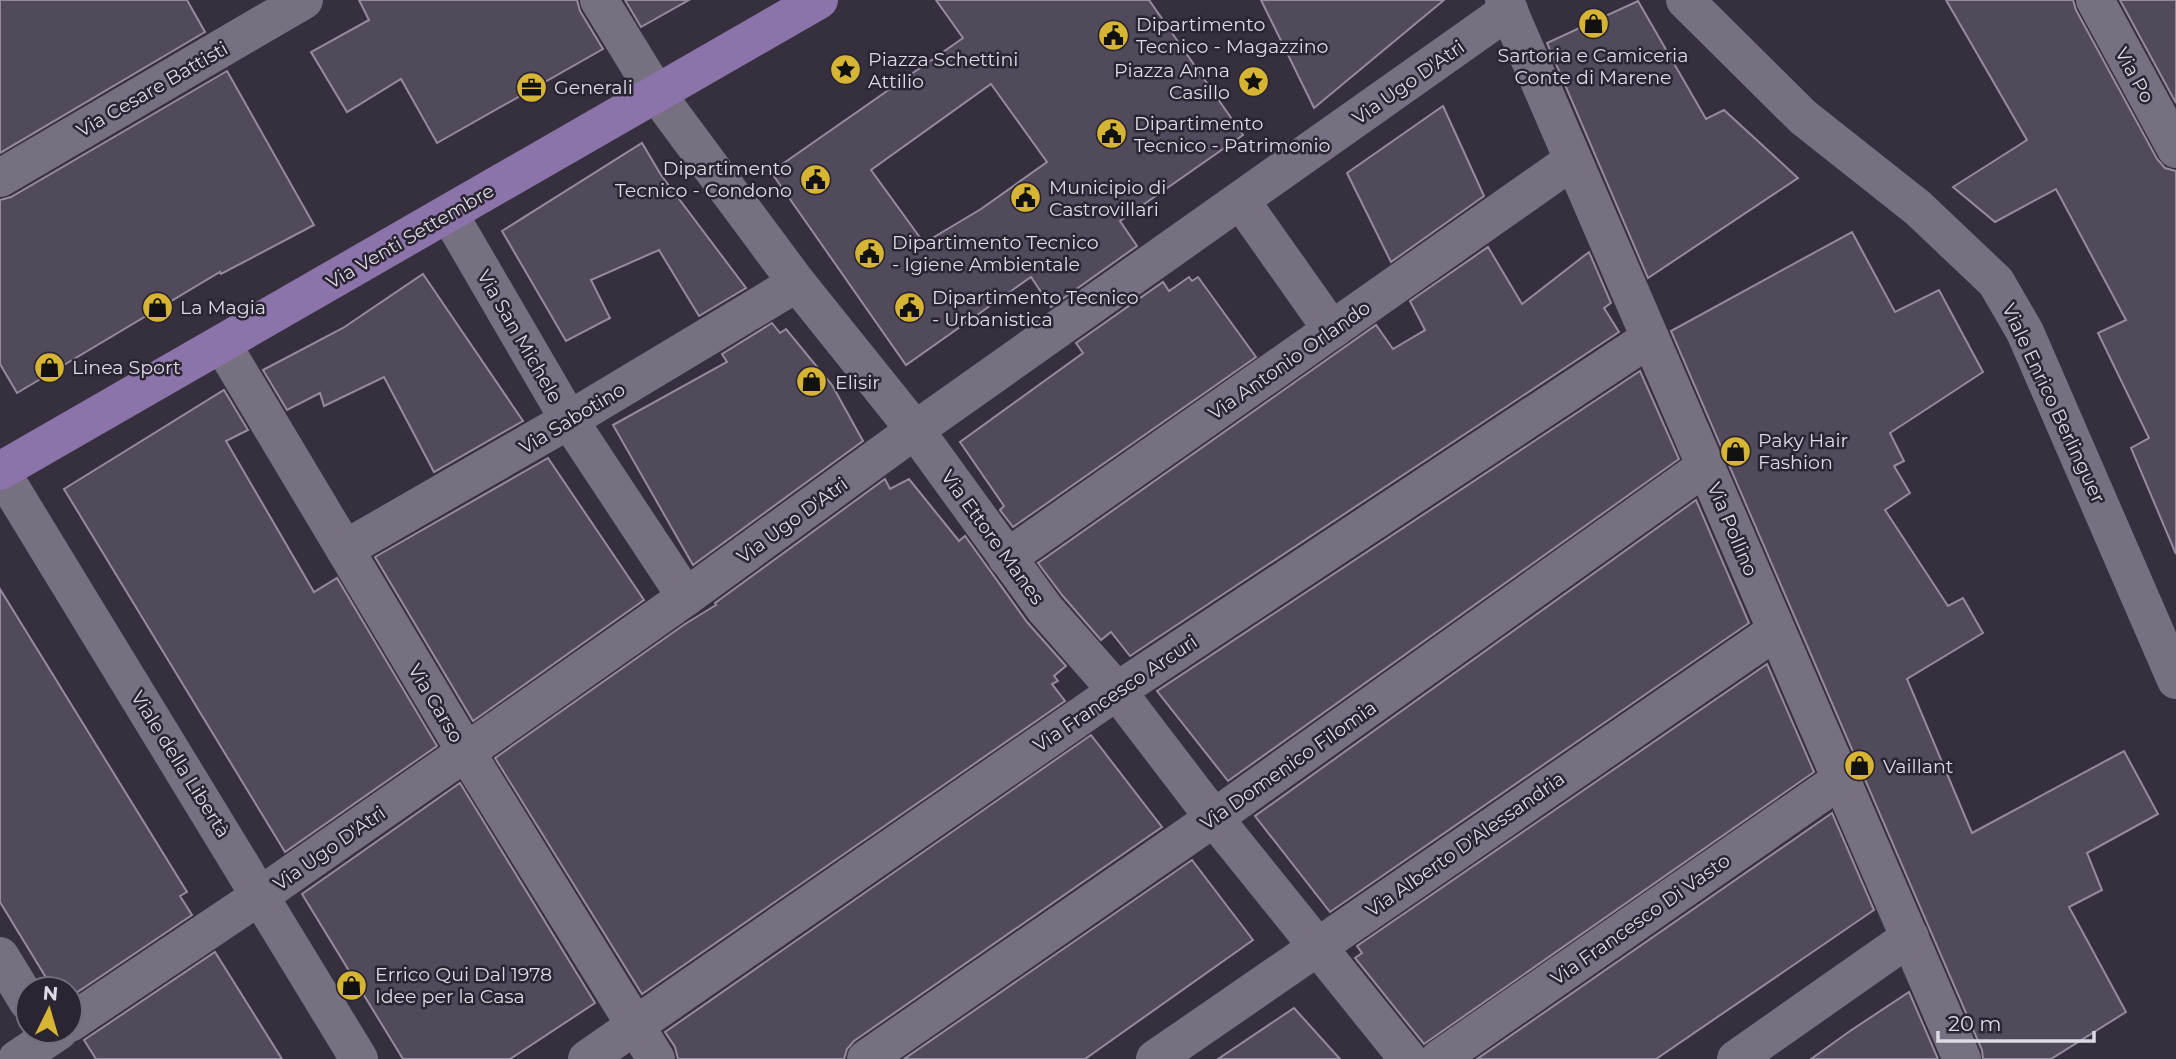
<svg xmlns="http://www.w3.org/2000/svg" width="2176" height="1059" font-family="Montserrat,sans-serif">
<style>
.building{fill:#514a5a;stroke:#948c9e;stroke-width:2;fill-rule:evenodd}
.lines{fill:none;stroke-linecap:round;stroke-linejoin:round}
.minor{stroke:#777081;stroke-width:38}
.major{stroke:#8b74a9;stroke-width:38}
.labels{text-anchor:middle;stroke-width:5;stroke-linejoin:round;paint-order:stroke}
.poi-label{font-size:19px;fill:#dedbe4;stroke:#2b2533;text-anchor:start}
.street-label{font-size:19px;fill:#dedbe4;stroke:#2b2533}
</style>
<rect width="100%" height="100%" fill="#352f3e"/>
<g class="building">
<path d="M0 0H187L205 32 0 153Z"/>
<path d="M359 0H577L580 11 603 49 437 143 401 79 347 112 311 52 369 20Z"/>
<path d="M625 0H689L641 27Z"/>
<path d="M936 0H1149L1243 135 1120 221 1137 246 1051 307 1031 277 906 365 771 172 963 38ZM991 84 1047 162 981 209 924 243 871 170Z"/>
<path d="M1261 0H1444L1314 108Z"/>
<path d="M1946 0H2073L2076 10 2157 159 2165 168 2176 171V554L2131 448 2149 438 2098 333 2126 320 2056 189 1995 222 1953 187 2027 140Z"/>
<path d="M2120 0H2176V103Z"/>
<path d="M1638 1 1706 119 1724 110 1798 178 1648 278 1547 43Z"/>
<path d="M227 71 314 225 221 274 220 272 17 393 0 364V200L11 197Z"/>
<path d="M1443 106 1484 196 1391 262 1347 173Z"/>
<path d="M642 143 661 175 746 288 699 316 659 250 591 280 610 318 566 341 502 231Z"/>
<path d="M1852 232 1895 312 1939 290 1983 372 1890 433 1904 461 1894 466 1910 493 1885 510 1948 606 1963 598 1983 633 1907 679 1972 833 2124 751 2158 814 2087 853 2102 890 2069 907 2126 1012 2051 1059H1983L1982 1050 1671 331Z"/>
<path d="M1488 247 1522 304 1589 252 1611 303 1604 308 1619 332 1130 656 1111 632 1101 640 1062 595 1038 563 1376 325 1393 349 1425 330 1410 301Z"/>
<path d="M423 274 523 421 434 472 384 377 324 406 320 393 287 410 263 370 343 328Z"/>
<path d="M1189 277 1192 281 1198 277 1256 357 1013 527 1000 510 1004 506 960 442 1083 353 1076 343 1163 282 1169 291Z"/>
<path d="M772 323 780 333 786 329 832 385 863 441 693 565 613 425 727 362 722 354Z"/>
<path d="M1640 371 1679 459 1228 781 1157 691Z"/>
<path d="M224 390 248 430 226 441 314 592 337 578 437 746 285 852 64 489Z"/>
<path d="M548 458 644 600 473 721 375 557Z"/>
<path d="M885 479 890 489 909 479 959 541 965 536 1027 622 1066 666 1054 676 1058 681 1052 684 1065 701 642 994 495 758 685 624 716 605 715 603Z"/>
<path d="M1696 500 1749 623 1330 912 1255 816Z"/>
<path d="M0 589 187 892 180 896 192 915 70 997V989H53L0 902Z"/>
<path d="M1767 664 1814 772 1424 1044 1355 958 1362 953 1357 946Z"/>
<path d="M1091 735 1162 827 854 1041 847 1049 844 1059H678L675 1047 665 1032Z"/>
<path d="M460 783 595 1003 510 1059H403L302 894Z"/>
<path d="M1832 813 1874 910 1656 1059H1477Z"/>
<path d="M1192 860 1253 940 1085 1059H904Z"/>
<path d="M215 952 282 1059H96L84 1040Z"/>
<path d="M1909 992 1938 1059H1811L1850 1031Z"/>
<path d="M1294 1008 1340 1059H1218Z"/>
</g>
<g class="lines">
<g class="minor">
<path d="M599 0 656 93 797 283 915 430 1045 609 1117 691 1214 818 1408 1059"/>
<path d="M1504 0 1962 1059"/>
<path d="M1685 0 1803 117 1918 208 1996 282 2025 332 2176 680"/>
<path d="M2095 0 2176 149"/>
<path d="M0 178 304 0"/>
<path d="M1241 201 1332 330"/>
<path d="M449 214 569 420 686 597"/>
<path d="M222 344 466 752 656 1059"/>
<path d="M0 470 359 1059"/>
<path d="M345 549 569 420 797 283"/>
<path d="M1007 558 1572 161"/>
<path d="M0 956 28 1002"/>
<path d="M70 1023 261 895 466 752 686 597 915 430 1509 10"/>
<path d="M17 1059 59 1031"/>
<path d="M587 1059 1117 691 1650 338"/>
<path d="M866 1059 1214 818 1706 466"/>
<path d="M1155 1059 1776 631"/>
<path d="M1439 1059 1840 780"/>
<path d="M1736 1059 1910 937"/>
</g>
<path class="major" d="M0 471 819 0"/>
</g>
<defs>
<symbol id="shop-disc" viewBox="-11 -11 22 22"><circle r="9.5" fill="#d6b534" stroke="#2b2533"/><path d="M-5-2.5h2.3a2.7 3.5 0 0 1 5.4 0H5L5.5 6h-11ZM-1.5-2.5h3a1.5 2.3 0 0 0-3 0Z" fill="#111"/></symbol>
<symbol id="civic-disc" viewBox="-11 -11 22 22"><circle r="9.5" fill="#d6b534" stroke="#2b2533"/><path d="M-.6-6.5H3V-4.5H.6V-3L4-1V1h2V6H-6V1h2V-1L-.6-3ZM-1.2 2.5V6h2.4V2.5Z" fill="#111"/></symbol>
<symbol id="sight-disc" viewBox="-11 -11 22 22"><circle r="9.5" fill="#d6b534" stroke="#2b2533"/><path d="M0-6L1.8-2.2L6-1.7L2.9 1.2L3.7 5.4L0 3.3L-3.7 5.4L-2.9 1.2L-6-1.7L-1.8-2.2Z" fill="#111"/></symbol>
<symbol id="office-disc" viewBox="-11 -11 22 22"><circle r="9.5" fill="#d6b534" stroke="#2b2533"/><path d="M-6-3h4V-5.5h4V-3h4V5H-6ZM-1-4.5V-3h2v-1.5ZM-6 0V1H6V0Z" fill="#111"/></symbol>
</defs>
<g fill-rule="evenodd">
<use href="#shop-disc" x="1576" y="6" width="35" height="35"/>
<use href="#civic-disc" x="1096" y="18" width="35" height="35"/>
<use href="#sight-disc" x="828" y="52" width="35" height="35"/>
<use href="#sight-disc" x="1236" y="64" width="35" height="35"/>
<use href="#office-disc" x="514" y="70" width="35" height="35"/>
<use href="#civic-disc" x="1094" y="116" width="35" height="35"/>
<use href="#civic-disc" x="798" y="162" width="35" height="35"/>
<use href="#civic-disc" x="1008" y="180" width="35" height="35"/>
<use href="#civic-disc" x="852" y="236" width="35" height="35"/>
<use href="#shop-disc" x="140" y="290" width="35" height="35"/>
<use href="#civic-disc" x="892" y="290" width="35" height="35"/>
<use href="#shop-disc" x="32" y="350" width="35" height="35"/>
<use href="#shop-disc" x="794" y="364" width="35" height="35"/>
<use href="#shop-disc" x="1718" y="434" width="35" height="35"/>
<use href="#shop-disc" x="1842" y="748" width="35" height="35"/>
<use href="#shop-disc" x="334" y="968" width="35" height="35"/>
</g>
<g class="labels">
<g class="poi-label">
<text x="1136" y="31">Dipartimento<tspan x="1136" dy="22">Tecnico - Magazzino</tspan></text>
<text x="1593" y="62" text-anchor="middle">Sartoria e Camiceria<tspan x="1593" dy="22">Conte di Marene</tspan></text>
<text x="868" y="66">Piazza Schettini<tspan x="868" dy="22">Attilio</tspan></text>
<text x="1230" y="77" text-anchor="end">Piazza Anna<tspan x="1230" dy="22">Casillo</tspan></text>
<text x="554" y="94">Generali</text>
<text x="1134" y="130">Dipartimento<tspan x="1134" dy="22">Tecnico - Patrimonio</tspan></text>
<text x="792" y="175" text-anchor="end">Dipartimento<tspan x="792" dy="22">Tecnico - Condono</tspan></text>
<text x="1049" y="194">Municipio di<tspan x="1049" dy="22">Castrovillari</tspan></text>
<text x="892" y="249">Dipartimento Tecnico<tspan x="892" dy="22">- Igiene Ambientale</tspan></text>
<text x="932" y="304">Dipartimento Tecnico<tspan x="932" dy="22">- Urbanistica</tspan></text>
<text x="180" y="314">La Magia</text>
<text x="72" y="374">Linea Sport</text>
<text x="835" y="389">Elisir</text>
<text x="1758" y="447">Paky Hair<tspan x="1758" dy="22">Fashion</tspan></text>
<text x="1883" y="773">Vaillant</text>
<text x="375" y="981">Errico Qui Dal 1978<tspan x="375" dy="22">Idee per la Casa</tspan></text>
</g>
<g class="street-label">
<text transform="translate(2135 75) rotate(61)" y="7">Via Po</text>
<text transform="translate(1408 82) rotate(-35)" y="7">Via Ugo D'Atri</text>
<text transform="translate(152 89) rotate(-30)" y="7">Via Cesare Battisti</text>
<text transform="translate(410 236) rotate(-30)" y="7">Via Venti Settembre</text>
<text transform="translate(520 336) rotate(60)" y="7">Via San Michele</text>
<text transform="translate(1289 360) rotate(-35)" y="7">Via Antonio Orlando</text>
<text transform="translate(2054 403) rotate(65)" y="7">Viale Enrico Berlinguer</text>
<text transform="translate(572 418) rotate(-31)" y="7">Via Sabotino</text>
<text transform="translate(792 520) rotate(-36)" y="7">Via Ugo D'Atri</text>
<text transform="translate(1733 529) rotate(67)" y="7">Via Pollino</text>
<text transform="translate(993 537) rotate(54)" y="7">Via Ettore Manes</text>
<text transform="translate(1115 693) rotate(-34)" y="7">Via Francesco Arcuri</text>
<text transform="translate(436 703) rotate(59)" y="7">Via Carso</text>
<text transform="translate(181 764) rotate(58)" y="7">Viale della Libertà</text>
<text transform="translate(1288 765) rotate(-35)" y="7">Via Domenico Filomia</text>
<text transform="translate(1465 844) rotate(-35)" y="7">Via Alberto D'Alessandria</text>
<text transform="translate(329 848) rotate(-35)" y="7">Via Ugo D'Atri</text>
<text transform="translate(1640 919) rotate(-35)" y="7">Via Francesco Di Vasto</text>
</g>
</g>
<g transform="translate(49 1010) rotate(5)"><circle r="33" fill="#2b2533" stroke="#736e7a" stroke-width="2"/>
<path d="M0-5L12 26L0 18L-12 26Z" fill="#d6b534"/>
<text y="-10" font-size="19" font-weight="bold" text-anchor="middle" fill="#dedbe4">N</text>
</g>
<path d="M1938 1031v10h156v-10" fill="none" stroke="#dedbe4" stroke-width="3.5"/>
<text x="1948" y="1031" font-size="21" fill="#dedbe4" stroke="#2b2533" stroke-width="5" paint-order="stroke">20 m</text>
</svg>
